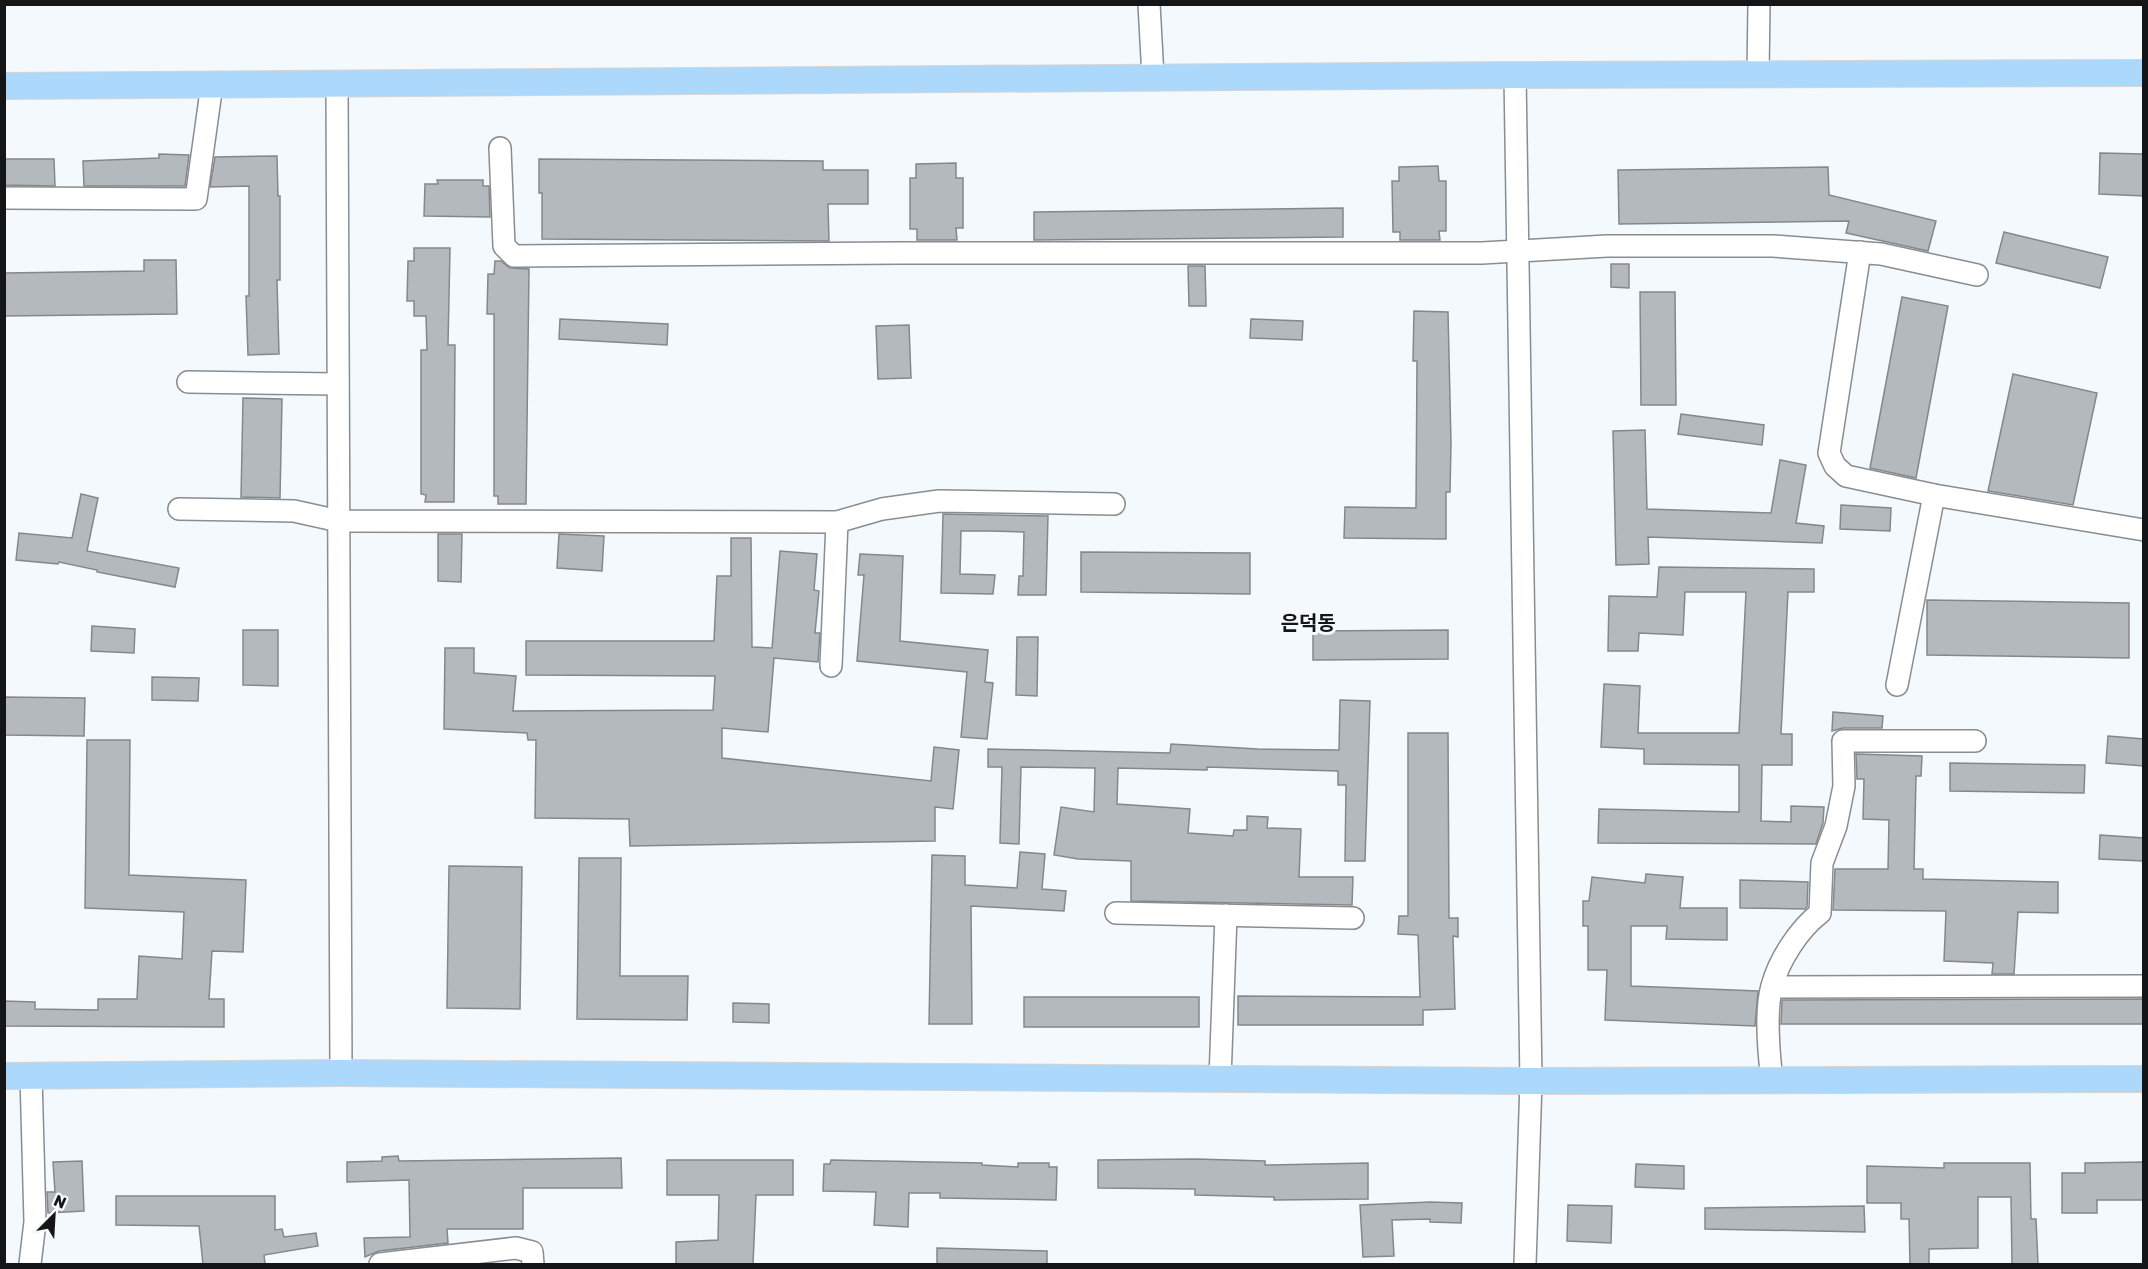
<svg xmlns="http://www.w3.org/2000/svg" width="2148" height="1269" font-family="Rubik,'Noto Sans KR',sans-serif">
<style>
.building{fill:#b4b9bd;stroke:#84888c;stroke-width:1.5}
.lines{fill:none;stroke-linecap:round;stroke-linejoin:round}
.minor-casing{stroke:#898d91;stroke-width:24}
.major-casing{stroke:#d5d5d5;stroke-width:28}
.minor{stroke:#fff;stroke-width:21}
.major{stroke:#acd8fb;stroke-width:26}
.labels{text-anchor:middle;stroke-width:6;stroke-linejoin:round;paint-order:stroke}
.quarter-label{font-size:20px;font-weight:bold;fill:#141517;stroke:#f4f9fd}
</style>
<rect width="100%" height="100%" fill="#f4f9fd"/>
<g class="building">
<path d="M2100 153 2144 154V196L2099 194Z"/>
<path d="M159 154 189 155 185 186H84L83 161 159 158Z"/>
<path d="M277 156 278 196H280V280H277L279 354 248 355 246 296H249V186L210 187 215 157Z"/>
<path d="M4 159H54L55 186 4 185Z"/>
<path d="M539 159 823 161V170H868V204H828L829 241 542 239V193H539Z"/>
<path d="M956 163V178H963V228H956L957 240H917V229H910V178H916V164Z"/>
<path d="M1438 166 1439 181H1446V231H1439L1440 240H1400V232H1393L1392 181H1399V167Z"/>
<path d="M1828 167 1829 195 1936 221 1928 251 1846 233 1849 221 1619 224 1618 170Z"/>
<path d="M437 180H483V186H489L490 217 424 216 425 184H438Z"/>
<path d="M1343 208V237L1034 240V212Z"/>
<path d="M2004 232 2108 257 2100 288 1996 263Z"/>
<path d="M414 248H450L448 345H455L454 502H425L426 495 421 494V350H427L426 316H414V301H407L408 261H414Z"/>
<path d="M144 260H176L177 314 4 316V273L144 271Z"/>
<path d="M495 261H501L510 268 529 269 526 504H498V496H494V314H487L488 274H494Z"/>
<path d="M1611 264H1629V288L1611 287Z"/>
<path d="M1188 266H1205L1206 306H1189Z"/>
<path d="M1640 292H1675L1676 405H1641Z"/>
<path d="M1902 297 1948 306 1916 478 1870 468Z"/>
<path d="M1414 311 1448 312 1451 443 1450 492H1446V539L1344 538 1345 507 1416 508 1417 361H1413Z"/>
<path d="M560 319 668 324 667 345 559 339Z"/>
<path d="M1251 319 1303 321 1302 340 1250 338Z"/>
<path d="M909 325 911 378 878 379 876 326Z"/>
<path d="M2013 374 2097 393 2073 505 1988 491Z"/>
<path d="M243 398 282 399 280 498 241 497Z"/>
<path d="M1681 414 1764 425 1762 445 1678 434Z"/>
<path d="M1645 430 1647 509 1771 513 1780 460 1806 465 1796 523 1824 526 1822 543 1648 537 1649 564 1616 565 1613 431Z"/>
<path d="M81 494 98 498 87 551 179 568 175 587 97 572V570L59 562 58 564 16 560 19 533 72 538Z"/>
<path d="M1841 505 1891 508 1890 531 1840 529Z"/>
<path d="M943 514 1048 516 1046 595H1018L1019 576H1023L1024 532 990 531H961L960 574 995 575 993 594 941 593Z"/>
<path d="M438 534H462L461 582 438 581Z"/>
<path d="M559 534 604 536 602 571 557 568Z"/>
<path d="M731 538H751L752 647 772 648 780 551 817 554 814 590 819 591 815 633H820L818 662 774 658 768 732 722 728V758L931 781 934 747 959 750 953 809 935 807V841L630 846 629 819 535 818 536 740H528L527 733 444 729 445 648H474V673L516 676 513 711 713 710 715 676 526 675V641H714L717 576H731Z"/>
<path d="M1081 552 1250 553V594L1081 592Z"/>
<path d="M860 554 903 556 900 641 988 650 985 682 993 683 987 739 961 737 967 672 857 661 864 575H858Z"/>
<path d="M1659 567 1814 569V592H1788L1781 734H1792V765H1762L1761 821 1791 822V806L1824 807 1823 823 1816 844 1598 843 1599 809 1739 812V765L1644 764V749L1601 747 1604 684 1640 686 1638 733H1739L1746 592H1685L1683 635 1639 633 1638 651H1608L1609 596 1657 597Z"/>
<path d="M1927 600 2129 603V658L1927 655Z"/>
<path d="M92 626 135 629 134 653 91 651Z"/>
<path d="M243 630H278V686L243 685Z"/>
<path d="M1448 630V659L1313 660V631Z"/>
<path d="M1017 637H1038L1037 696 1016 695Z"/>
<path d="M152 677 199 678 198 701 152 700Z"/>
<path d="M4 697 85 698 84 736 4 735Z"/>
<path d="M1340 700 1370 701 1365 861H1345L1346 785H1338V771L1207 767V770L1118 768 1117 804 1190 809 1188 833 1233 836 1234 830H1247V816L1268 817 1267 828 1301 829 1299 877H1353L1352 905 1131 901V861L1078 859 1054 855 1061 807 1094 812 1095 768 1021 767 1019 844 1000 843 1002 767H988V749L1170 753 1171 744 1258 749 1339 750Z"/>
<path d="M1833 712 1883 716 1882 728H1843L1832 731Z"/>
<path d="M1408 733H1448L1449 918H1458V937L1453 936 1455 1009 1423 1010V1025H1238V996L1420 997 1418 935 1398 934 1399 916H1408Z"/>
<path d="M2108 736 2144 739V766L2106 763Z"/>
<path d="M87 740H130L129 875 246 880 243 952 212 951 209 999H224V1027L4 1026V1001L35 1002V1009L98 1010V999H137L139 956 182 959 184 912 85 908Z"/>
<path d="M1856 754 1922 756 1921 776H1916L1914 869H1923V879L2058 882V913L2018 912 2014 974H1992L1993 963 1944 961 1946 911 1833 910 1835 869H1888L1889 820 1863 819 1864 779H1857Z"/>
<path d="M1950 763 2085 765 2084 793 1950 791Z"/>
<path d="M2100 835 2144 838V861L2099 859Z"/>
<path d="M1020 852 1045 854 1042 889 1066 891 1064 911 971 906 972 1024H929L932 855 965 856V885L1017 888Z"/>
<path d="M579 858H621L620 976H688L687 1020 577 1019Z"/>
<path d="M449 866 522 867 520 1009 447 1008Z"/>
<path d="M1646 874 1683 877 1680 908H1727V940L1666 939 1667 926H1631V986L1758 991 1755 1026 1605 1020 1607 970H1588V926H1583V901H1589L1592 877 1645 883Z"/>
<path d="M1740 880 1808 882 1807 907 1805 909 1740 908Z"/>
<rect x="1024" y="997" width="175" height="30"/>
<path d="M2144 999V1024H1781L1782 1000Z"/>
<path d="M733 1003 769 1004V1023L733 1022Z"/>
<path d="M398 1156 399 1161 621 1158 622 1188H523V1229H447L448 1243 379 1251 365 1257 364 1238 410 1237 409 1180 347 1182V1162L382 1161V1157Z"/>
<path d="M1196 1159 1265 1161V1165L1368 1163V1199L1274 1200V1197L1195 1195V1189L1098 1188V1160Z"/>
<path d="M667 1160H793V1195H756L753 1264H676V1242L718 1240 719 1195H667Z"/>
<path d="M831 1160 982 1163V1165L1018 1167V1163H1049V1167H1057L1056 1200 940 1198V1193H909L908 1227 874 1225 876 1192 823 1191 824 1164H830Z"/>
<path d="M82 1161 84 1211 48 1213 47 1192H55L53 1162Z"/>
<path d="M2144 1162V1200H2097V1213H2062V1173H2085V1163Z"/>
<path d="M1944 1163H2030L2031 1219H2036L2038 1264H2012L2011 1197H1978V1248L1929 1249V1264H1910L1909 1219H1901V1203H1867V1166L1944 1168Z"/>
<path d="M1636 1164 1684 1166V1189L1635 1187Z"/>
<path d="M116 1196H275V1230L282 1229 284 1237 316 1233 318 1246 264 1255 265 1264H203L199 1226 116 1225Z"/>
<path d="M1430 1202 1462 1203 1461 1223 1430 1222V1219L1392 1220 1394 1256 1363 1257 1360 1205Z"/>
<path d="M1568 1205 1612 1206 1611 1243 1567 1241Z"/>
<path d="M1864 1206 1865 1232 1705 1229V1208Z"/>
<path d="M937 1248 1047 1251V1264H937Z"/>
</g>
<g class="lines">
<defs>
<g id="minor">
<path d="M1149 4 1153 77"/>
<path d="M1758 74 1759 4"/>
<path d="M1515 75 1531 1081 1525 1264"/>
<path d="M337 84 341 1073"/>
<path d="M500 148 504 246 514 256 900 253H1482L1607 246H1773L1881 254 1977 275"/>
<path d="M4 198 196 199 212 84"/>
<path d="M1860 252 1829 453 1835 466 1846 476 1934 495 2144 530"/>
<path d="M188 382 338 384"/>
<path d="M179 509 294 511 339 521 837 522 882 509 939 501 1114 504"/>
<path d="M831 666 837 522"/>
<path d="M1897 685 1934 495"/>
<path d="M1116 913 1353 918"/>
<path d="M1772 987 2144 986"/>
<path d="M1220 1079 1226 915"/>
<path d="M1772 1080C1769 1056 1765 1010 1772 986 1779 960 1799 929 1820 913L1822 863 1836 826 1844 786 1843 741H1975"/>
<path d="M30 1264 35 1222 31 1076"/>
<path d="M380 1264 516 1248 532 1252 533 1264"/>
</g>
<g id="major">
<path d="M4 86 1515 75 2144 73"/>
<path d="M4 1076 341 1073 1531 1081 2144 1079"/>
</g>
</defs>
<use href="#minor" class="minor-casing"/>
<use href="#major" class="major-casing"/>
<use href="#minor" class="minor"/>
<use href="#major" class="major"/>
</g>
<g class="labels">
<g class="quarter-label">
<text x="1308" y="630">은덕동</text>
</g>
</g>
<rect width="2148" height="1269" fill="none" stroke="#141517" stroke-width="12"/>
<g transform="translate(54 1215) rotate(24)" stroke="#f4f9fd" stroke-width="4.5" paint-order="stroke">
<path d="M0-4.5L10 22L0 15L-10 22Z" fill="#141517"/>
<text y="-9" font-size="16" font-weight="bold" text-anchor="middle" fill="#141517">N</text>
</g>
</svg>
